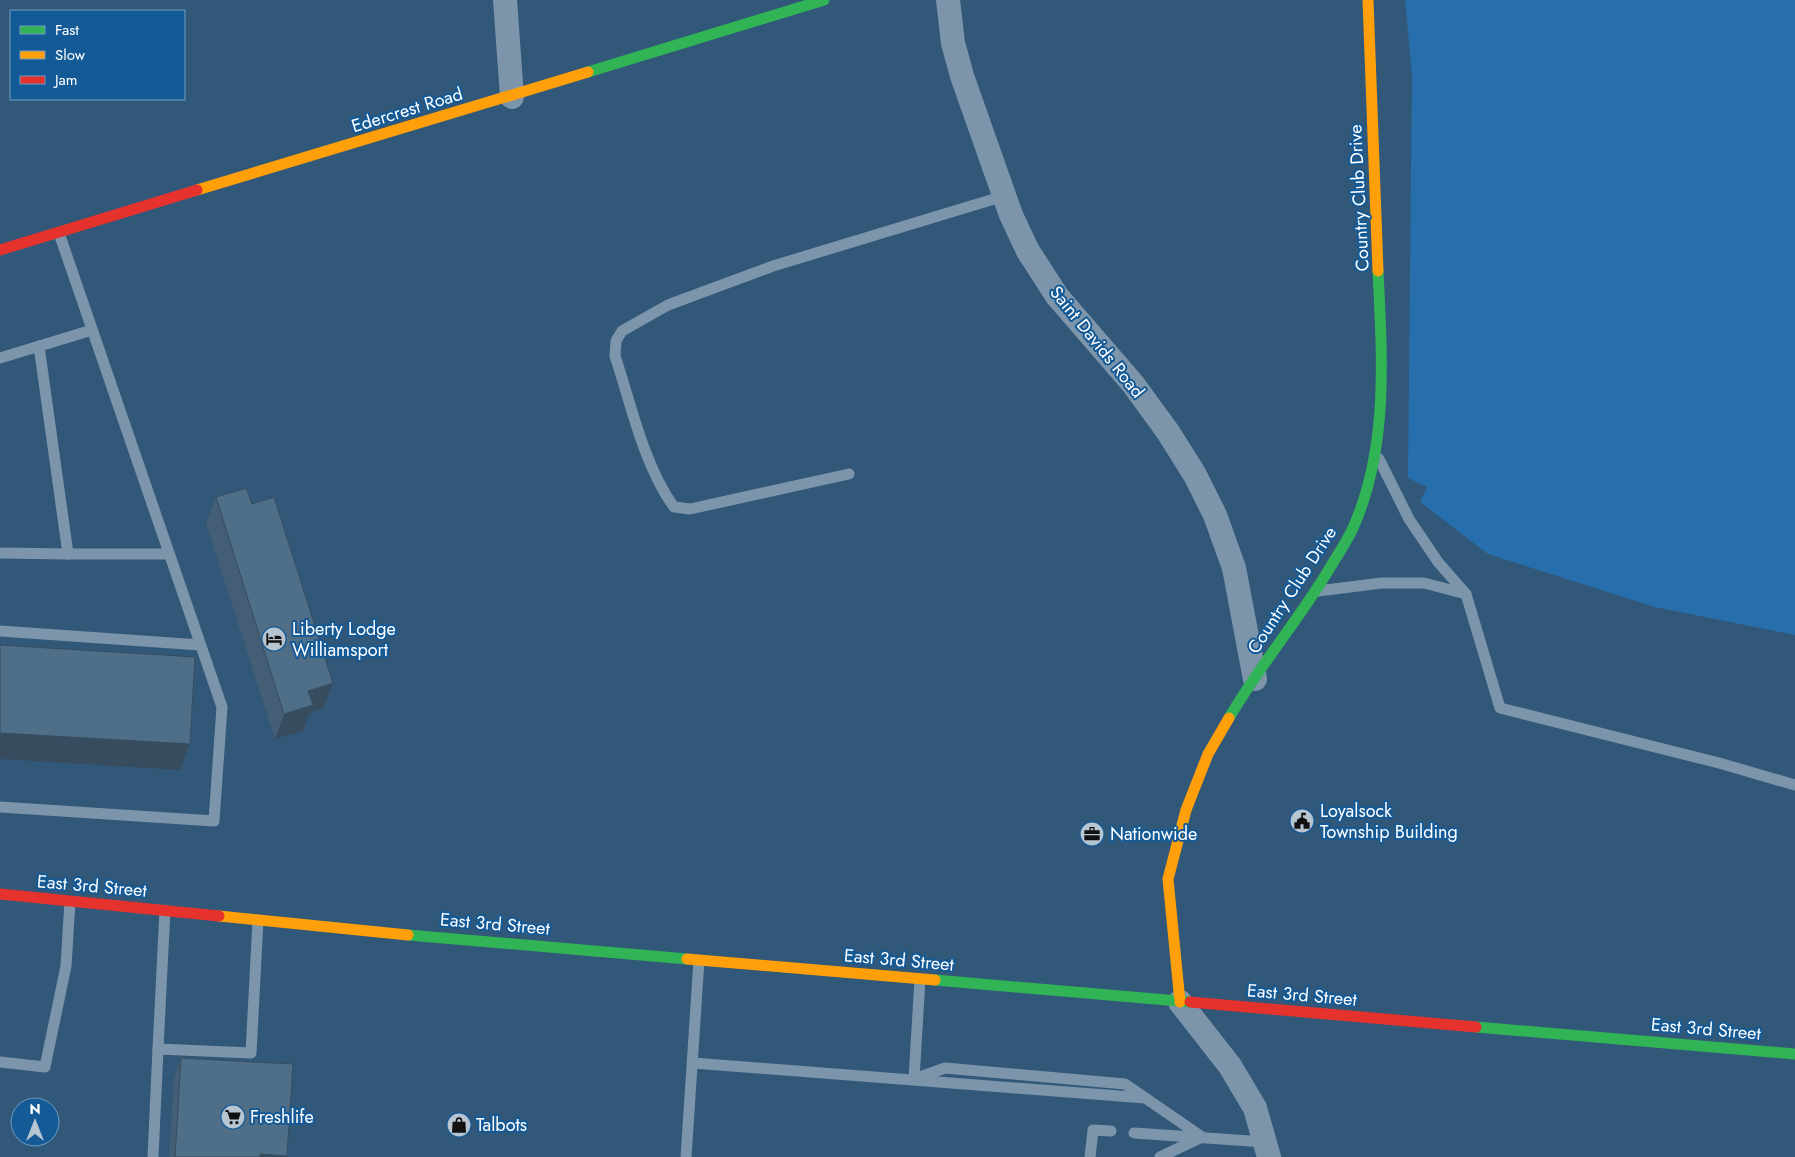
<svg xmlns="http://www.w3.org/2000/svg" width="1795" height="1157" font-family="Jost,sans-serif">
<style>
.green{fill:#266fac}
.lines{fill:none;stroke-linecap:round;stroke-linejoin:round}
.lane{stroke:#7c95ab;stroke-width:11}
.street{stroke:#7c95ab;stroke-width:24}
.fast{stroke:#30b455;stroke-width:11}
.slow{stroke:#ff9f0a;stroke-width:11}
.jam{stroke:#e5322d;stroke-width:11}
.wall{fill:#445f75}
.shaded-wall{fill:#374d5f}
.building{fill:#4f6e88;stroke:#374d5f}
.labels{text-anchor:middle;stroke-width:4;stroke-linejoin:round;paint-order:stroke}
.street-label{font-size:18px;fill:#fff;stroke:#145a97}
.poi-label{font-size:18px;fill:#fff;stroke:#145a97;text-anchor:start}
</style>
<rect width="100%" height="100%" fill="#325879"/>
<path class="green" d="M1405 0H1795V635L1655 607 1488 554 1420 502 1427 487 1408 478 1412 74Z"/>
<g class="lines">
<g class="lane">
<path d="M39 346 68 554H168"/>
<path d="M0 358 92 330"/>
<path d="M1379 459 1409 519 1438 562 1466 594 1500 708 1719 763 1795 785"/>
<path d="M849 474 690 509 674 507C644 466 631 404 615 356L616 341 622 331 668 305 773 266 1004 196"/>
<path d="M0 553 68 554"/>
<path d="M1318 591 1382 583H1424L1466 594"/>
<path d="M0 631 200 645"/>
<path d="M0 807 214 821 222 707 59 233"/>
<path d="M165 910 158 1049 251 1053 258 920"/>
<path d="M0 1062 45 1067 66 966 70 902"/>
<path d="M693 1063 1145 1098"/>
<path d="M920 1077 945 1068 1125 1084 1202 1137"/>
<path d="M914 1079 920 979"/>
<path d="M1134 1133 1264 1142"/>
<path d="M153 1157 158 1049"/>
<path d="M686 1157 699 960"/>
<path d="M1090 1157 1093 1130 1111 1131"/>
<path d="M1160 1157 1200 1138"/>
</g>
<g class="street">
<path d="M505 0 512 97"/>
<path d="M948 0 953 43 962 76 1011 215 1028 251 1057 296 1133 384 1168 432 1195 475 1215 515 1234 568 1255 679"/>
<path d="M1180 1002 1230 1066 1255 1108 1269 1157"/>
</g>
<g class="fast">
<path d="M588 72 824 0"/>
<path d="M1229 718C1261 663 1303 615 1334 561 1341 550 1348 539 1353 528 1389 447 1382 357 1378 271"/>
<path d="M408 935 687 959"/>
<path d="M935 980 1190 1002"/>
<path d="M1476 1027 1795 1054"/>
</g>
<g class="slow">
<path d="M1368 0 1378 271"/>
<path d="M197 190 588 72"/>
<path d="M219 916 408 935"/>
<path d="M687 959 935 980"/>
<path d="M1180 1002 1168 879 1186 810 1208 754 1229 718"/>
</g>
<g class="jam">
<path d="M0 250 197 190"/>
<path d="M0 894 219 916"/>
<path d="M1190 1002 1476 1027"/>
</g>
</g>
<g class="wall">
<path d="M216 497 252 504 333 683 323 709 310 713 303 731 275 739 206 523Z"/>
<path d="M181 1058 287 1157H169L174 1078Z"/>
</g>
<g class="shaded-wall">
<path d="M333 683 323 709 310 713 303 731 275 739 284 714 308 691Z"/>
<path d="M0 733 190 744 180 770 0 759Z"/>
<path d="M260 1154 287 1156V1157H259Z"/>
</g>
<g class="building">
<path d="M246 488 252 504 274 497 333 683 308 691 313 705 284 714 216 497Z"/>
<path d="M0 645 195 657 190 744 0 733Z"/>
<path d="M181 1058 293 1064 287 1156 260 1154V1157H175Z"/>
</g>
<defs>
<symbol id="hotel-disc" viewBox="-11 -11 22 22"><circle r="9.5" fill="#b7c5d0" stroke="#145a97"/><path d="M-6-4.5h1.5V1H6V5H4.5V3h-9V5H-6ZM-4 0a1.8 1.8 0 1 1 3.6 0ZM.5 0V-2.5h3Q6-2.5 6 0Z" fill="#111"/></symbol>
<symbol id="civic-disc" viewBox="-11 -11 22 22"><circle r="9.5" fill="#b7c5d0" stroke="#145a97"/><path d="M-.6-6.5H3V-4.5H.6V-3L4-1V1h2V6H-6V1h2V-1L-.6-3ZM-1.2 2.5V6h2.4V2.5Z" fill="#111"/></symbol>
<symbol id="office-disc" viewBox="-11 -11 22 22"><circle r="9.5" fill="#b7c5d0" stroke="#145a97"/><path d="M-6-3h4V-5.5h4V-3h4V5H-6ZM-1-4.5V-3h2v-1.5ZM-6 0V1H6V0Z" fill="#111"/></symbol>
<symbol id="supermarket-disc" viewBox="-11 -11 22 22"><circle r="9.5" fill="#b7c5d0" stroke="#145a97"/><path d="M-6-5.5h2.5l.6 2H6L4.5 2H-2.5L-4.4-4H-6ZM-1.5 3.2a1.3 1.3 0 1 0 .1 0ZM3 3.2a1.3 1.3 0 1 0 .1 0Z" fill="#111"/></symbol>
<symbol id="shop-disc" viewBox="-11 -11 22 22"><circle r="9.5" fill="#b7c5d0" stroke="#145a97"/><path d="M-5-2.5h2.3a2.7 3.5 0 0 1 5.4 0H5L5.5 6h-11ZM-1.5-2.5h3a1.5 2.3 0 0 0-3 0Z" fill="#111"/></symbol>
</defs>
<g fill-rule="evenodd">
<use href="#hotel-disc" x="260" y="625" width="28" height="28"/>
<use href="#civic-disc" x="1288" y="807" width="28" height="28"/>
<use href="#office-disc" x="1078" y="820" width="28" height="28"/>
<use href="#supermarket-disc" x="219" y="1103" width="28" height="28"/>
<use href="#shop-disc" x="445" y="1111" width="28" height="28"/>
</g>
<g class="labels">
<g class="street-label">
<text transform="translate(407 110) rotate(-17)" y="6">Edercrest Road</text>
<text transform="translate(1359 198) rotate(-93)" y="6">Country Club Drive</text>
<text transform="translate(1097 342) rotate(51)" y="6">Saint Davids Road</text>
<text transform="translate(1292 590) rotate(-57)" y="6">Country Club Drive</text>
<text transform="translate(92 886) rotate(5)" y="6">East 3rd Street</text>
<text transform="translate(495 924) rotate(5)" y="6">East 3rd Street</text>
<text transform="translate(899 960) rotate(5)" y="6">East 3rd Street</text>
<text transform="translate(1302 995) rotate(5)" y="6">East 3rd Street</text>
<text transform="translate(1706 1029) rotate(5)" y="6">East 3rd Street</text>
</g>
<g class="poi-label">
<text x="292" y="635">Liberty Lodge<tspan x="292" dy="21">Williamsport</tspan></text>
<text x="1320" y="817">Loyalsock<tspan x="1320" dy="21">Township Building</tspan></text>
<text x="1110" y="840">Nationwide</text>
<text x="250" y="1123">Freshlife</text>
<text x="476" y="1131">Talbots</text>
</g>
</g>
<rect x="10" y="10" width="175" height="90" fill="#145a97" stroke="#729cc1"/>
<rect x="20" y="26" width="25" height="8" fill="#30b455" stroke="#729cc1"/>
<text x="55" y="35" font-size="15" fill="#ffffff">Fast</text>
<rect x="20" y="51" width="25" height="8" fill="#ff9f0a" stroke="#729cc1"/>
<text x="55" y="60" font-size="15" fill="#ffffff">Slow</text>
<rect x="20" y="76" width="25" height="8" fill="#e5322d" stroke="#729cc1"/>
<text x="55" y="85" font-size="15" fill="#ffffff">Jam</text>
<g transform="translate(35 1122)"><circle r="24" fill="#145a97" stroke="#729cc1"/>
<path d="M0-4L9 19L0 12L-9 19Z" fill="#b7c5d0"/>
<text y="-8" font-size="14" font-weight="bold" text-anchor="middle" fill="#ffffff">N</text>
</g>
</svg>
